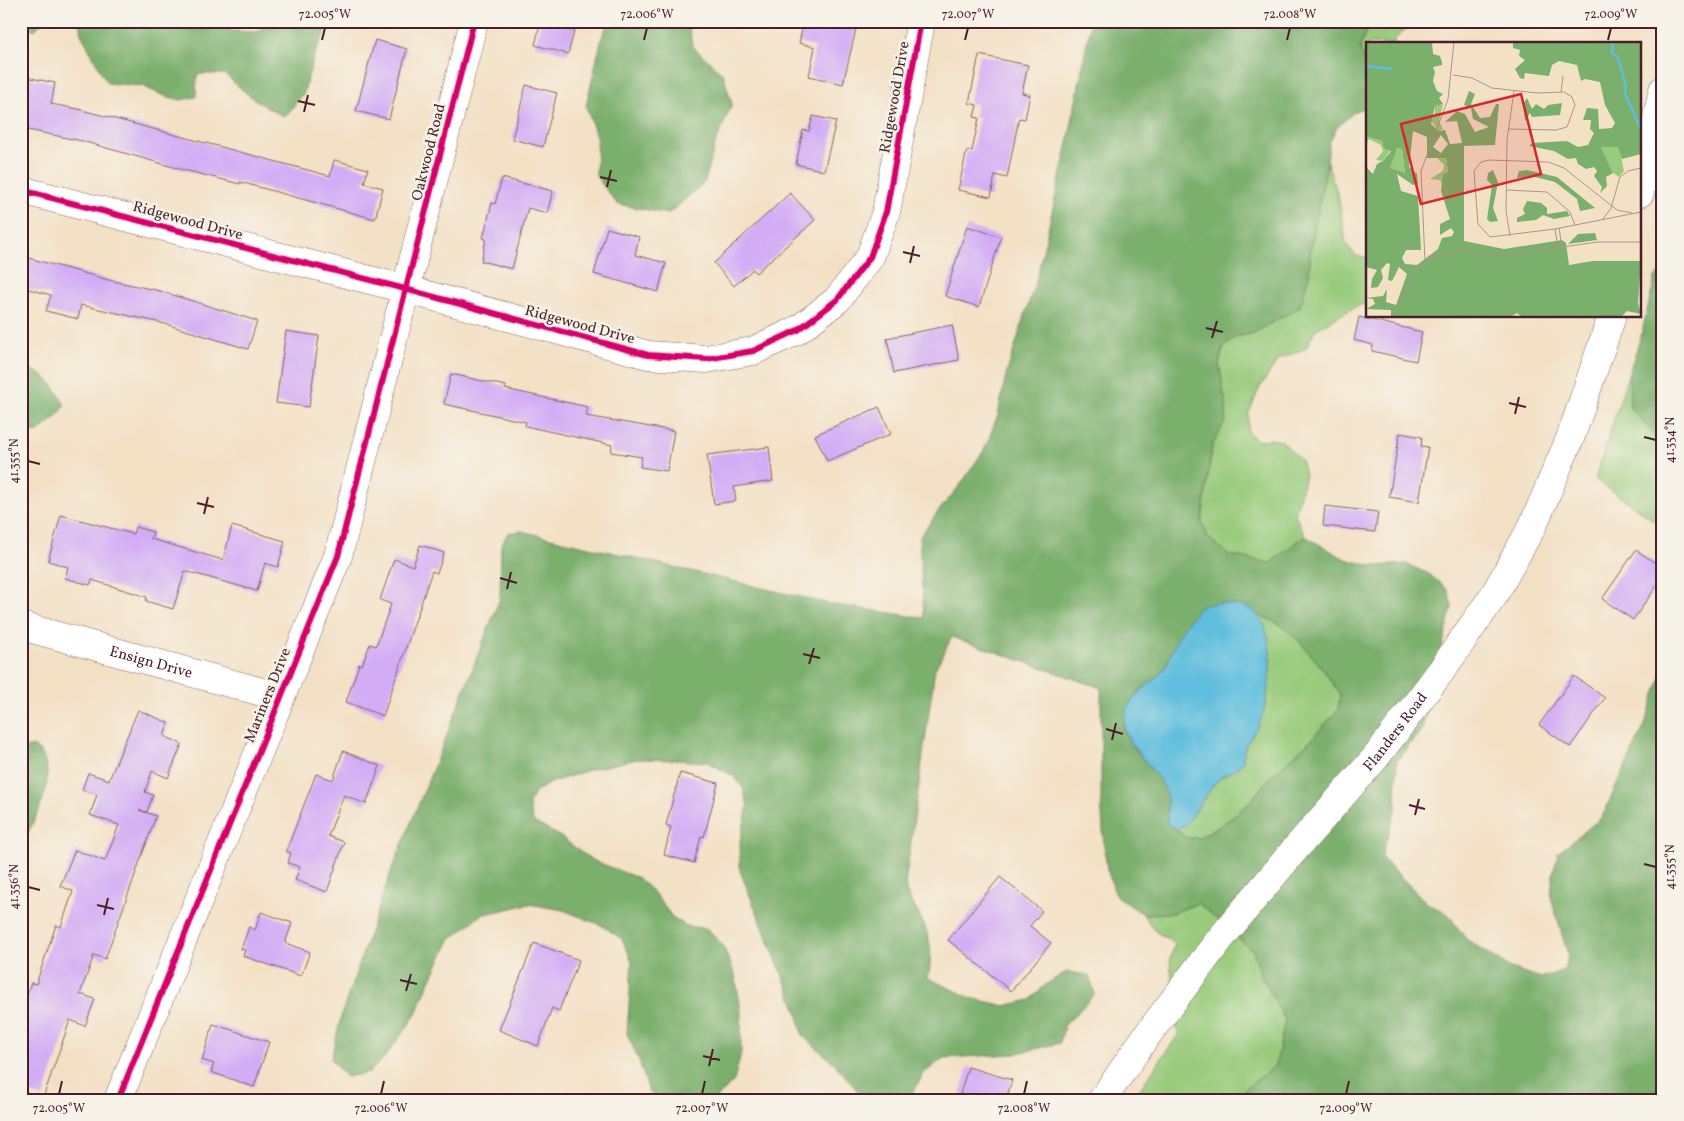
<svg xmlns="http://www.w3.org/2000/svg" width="1684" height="1121" font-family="Vollkorn,serif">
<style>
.green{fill:#98cb7c;stroke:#717554}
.forest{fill:#7aaf6c;stroke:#62674c;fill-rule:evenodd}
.water{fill:#5fbedd;stroke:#546e84}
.building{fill:#d2adf5}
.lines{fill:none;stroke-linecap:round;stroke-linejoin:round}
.minor-casing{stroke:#856361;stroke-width:29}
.minor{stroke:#fff;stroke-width:28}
.cycleway-casing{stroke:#f7f3e8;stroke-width:9}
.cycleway{stroke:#d6006c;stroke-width:6}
.ticks{fill:none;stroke:#4a1f2b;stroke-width:2}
.labels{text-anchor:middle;stroke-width:5;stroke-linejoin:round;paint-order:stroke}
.street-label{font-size:15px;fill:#4a1f2b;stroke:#f7f3e8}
.inset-river{fill:none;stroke:#5fbedd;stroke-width:2.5}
.inset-road{fill:none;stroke:#af9388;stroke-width:1}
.view{fill:#d62828;fill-opacity:0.15;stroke:#d62828;stroke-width:2.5}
.inset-edge{fill:none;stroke:#4a1f2b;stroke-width:2.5}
.neatline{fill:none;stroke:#4a1f2b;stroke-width:2}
.ticks-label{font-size:12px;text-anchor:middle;fill:#4a1f2b}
</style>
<rect width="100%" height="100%" fill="#f7f3e8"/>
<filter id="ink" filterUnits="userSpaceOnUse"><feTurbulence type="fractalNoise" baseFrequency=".02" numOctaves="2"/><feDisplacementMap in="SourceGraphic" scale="10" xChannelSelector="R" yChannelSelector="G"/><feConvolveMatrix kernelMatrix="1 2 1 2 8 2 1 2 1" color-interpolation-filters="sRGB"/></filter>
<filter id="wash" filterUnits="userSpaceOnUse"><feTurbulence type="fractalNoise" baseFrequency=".0096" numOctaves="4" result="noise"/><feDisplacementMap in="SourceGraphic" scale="20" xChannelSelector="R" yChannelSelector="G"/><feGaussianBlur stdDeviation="1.12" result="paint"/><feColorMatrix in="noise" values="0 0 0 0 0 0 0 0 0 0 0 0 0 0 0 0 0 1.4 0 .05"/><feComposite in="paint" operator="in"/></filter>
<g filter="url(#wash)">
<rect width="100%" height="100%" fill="#f3e1c6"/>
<g class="green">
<path d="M1370 21H1414L1395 39 1394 44H1368V79L1360 47Z"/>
<path d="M1327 163 1338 195 1346 244 1356 256 1368 258V303L1357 306 1315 330 1306 348 1278 360 1259 389 1248 415V433L1259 441 1269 439 1282 441 1301 460 1305 474 1295 515 1305 536 1270 563 1229 555 1208 537 1202 522 1212 446 1226 420V405L1219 363 1224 347 1236 337 1254 333 1309 275 1311 247Z"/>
<path d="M1629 372 1630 408 1663 444V527L1595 479Z"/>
<path d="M1258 615C1265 618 1273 620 1279 624 1304 639 1325 671 1340 695L1338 710 1305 746 1272 775 1247 805 1221 825 1199 838H1187L1177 829C1193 821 1202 798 1214 784 1223 775 1234 771 1243 762 1243 748 1247 741 1255 730L1269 639Z"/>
<path d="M1198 903 1253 951 1262 977 1285 1020 1276 1065 1231 1100H1132L1178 1035 1170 959 1175 944 1154 930 1143 914 1173 913Z"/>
</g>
<g class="forest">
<path d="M21 21H43L35 30 21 25Z"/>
<path d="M79 21H221L231 31 257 32 270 21 330 22 313 58 304 93 285 117C262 106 243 92 225 74H197L196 97 181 100 165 96 142 86 107 83 81 34Z"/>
<path d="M609 21H688L692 46 723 74 732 104 715 144 705 182 668 214 617 204 596 176 597 139 586 106 602 37Z"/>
<path d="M1091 21H1370L1360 47 1368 79V106L1354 112 1336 128 1329 143 1327 163 1311 247 1309 275 1300 307 1254 333 1236 337 1223 347 1219 363 1226 405V420L1212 446 1202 522 1208 537 1229 555 1270 563 1305 536 1345 559 1373 566 1406 564 1429 574 1448 590 1452 607 1422 729 1397 761 1396 810 1381 857 1427 903 1448 914 1466 939 1510 968 1541 978 1564 970 1568 955 1551 897 1553 875 1558 853 1602 817 1644 727 1663 671V1100H1231L1276 1065 1285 1020 1262 977 1253 951 1198 903 1173 913 1143 914 1116 896 1107 869 1104 847 1101 797V688L952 637 935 669 905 884C906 896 913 903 918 913 931 936 933 951 928 978L971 998 1005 1006 1030 1000 1045 985 1066 972 1089 975 1095 994 1064 1026 1060 1043 1014 1054 944 1058 924 1073 911 1096 905 1100H874L863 1097 834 1063 803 1036 797 1011 740 871V841L748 806 743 788 732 775 707 762 676 760 637 759 592 769 550 783 534 793 529 804 533 822 558 835 592 860 638 878 656 895 672 917 686 926 708 929 723 946 735 975 741 1010V1052L734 1081 715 1100H661L649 1092 638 1058 627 1034 632 961 622 939 601 925 563 910 529 904 481 915 450 940 429 983 415 1016 385 1057 369 1073 346 1077 331 1059 342 1013 392 869 446 737 500 598 501 545 508 533 521 531 830 604 924 618 919 538 937 513 961 484 984 450 998 415 1006 375 1037 277 1068 143ZM1222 603 1249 608 1258 615 1280 624 1300 642 1323 669 1340 695 1338 710 1305 746 1272 775 1247 805 1221 825 1199 838H1187L1167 823C1166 812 1169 800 1165 789 1156 768 1130 751 1124 729 1123 725 1124 721 1125 717 1129 691 1151 687 1165 668 1169 661 1170 654 1174 647 1180 634 1196 608 1210 604 1214 603 1219 604 1222 603Z"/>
<path d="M1663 270V444L1630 408 1629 372 1641 336 1655 277Z"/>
<path d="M21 365C47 375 53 382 65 406L52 421 38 432 21 434Z"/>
<path d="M34 746C38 750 43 754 44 759 55 785 34 822 21 845V749Z"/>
</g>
<path class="water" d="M1222 603C1230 605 1241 605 1249 608 1280 622 1271 695 1260 721 1253 739 1243 740 1243 762L1234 770 1222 776 1214 784 1185 825 1177 829 1167 823C1166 812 1169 800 1165 790 1158 771 1124 743 1124 726 1123 696 1148 689 1164 669 1168 663 1170 656 1173 649 1178 636 1188 620 1197 610 1203 603 1214 604 1222 603Z"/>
<g id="blocks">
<g class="building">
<path d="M541 21H577L568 54 535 45Z"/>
<path d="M804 21H838L837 25 856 29 843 84 809 76 815 47 799 43Z"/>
<path d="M375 40 407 49 389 119 356 111Z"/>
<path d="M979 55 1028 65 1022 93 1030 95 1025 119 1019 118 1007 178 995 175 991 197 958 190 967 150 972 151 979 118 974 117 977 105 969 103Z"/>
<path d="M21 76 55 83 51 104 78 109 330 176 334 160 368 169 364 183 383 188 375 219 240 182V184L184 170 82 141 28 130 29 126 21 124Z"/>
<path d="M526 85 557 93 543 147 512 139Z"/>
<path d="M813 116 836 121 824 171 796 164 803 130 809 131Z"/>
<path d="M502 178 553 191 547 213 528 208 512 269 481 261 486 239 483 238 492 203 495 204Z"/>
<path d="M790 193 815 220 756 273 753 269 734 286 714 263Z"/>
<path d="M967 226 1001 237 979 307 945 296Z"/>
<path d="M607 228 639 237 635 255 666 263 658 292 594 274Z"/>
<path d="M21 256 109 280 160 291 257 321 248 349 162 323 81 305 78 319 46 311 51 295 21 287Z"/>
<path d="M1359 317 1422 332 1416 361 1372 351 1373 345 1354 340Z"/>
<path d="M952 325 959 360 894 373 887 338Z"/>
<path d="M286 331 319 336 309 407 276 403Z"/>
<path d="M451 374 506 386 505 389 588 407 586 416 674 431 667 471 640 467 642 457 611 452 612 445 525 426 526 422 444 404Z"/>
<path d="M879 407 891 434 827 461 815 435Z"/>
<path d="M1400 433 1422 437 1421 446 1428 447 1419 502 1389 497Z"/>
<path d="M769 447 773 481 734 487 736 501 714 504 707 455Z"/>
<path d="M1325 506 1378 512 1375 532 1323 526Z"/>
<path d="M61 515 133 534 135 527 153 532 151 539 223 560 232 526 285 541 278 567 265 563 257 591 185 571 173 609 146 601 147 597 92 580 90 585 65 578 68 567 48 561Z"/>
<path d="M420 545 444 553 437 573 432 571 383 716 346 702 359 664 362 665 370 644 376 646 391 604 380 600 394 559 413 566Z"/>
<path d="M1636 550 1663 568V577L1633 620 1602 599Z"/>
<path d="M1574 676 1605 698 1570 747 1539 725Z"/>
<path d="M138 710 169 723 164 736 182 744 168 778 152 771 145 792 153 795 147 812 139 810 156 816 105 959 94 955 80 994 95 999 85 1026 70 1020 43 1098 21 1090V1011L31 983 36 984 56 925 61 927 73 891 60 886 75 850 105 861 119 825 90 815 97 795 82 790 88 773 109 780Z"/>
<path d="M343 751 380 766 366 804 344 795 328 836 344 842 327 892 295 880 300 867 288 863 291 853 286 851 316 774 333 780Z"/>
<path d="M680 773 718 783 704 837 701 836 694 863 664 855 671 827 666 825Z"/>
<path d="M1000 877 1042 911 1030 926 1051 943 1011 991 948 940Z"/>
<path d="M261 912 292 923 285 943 310 952 301 976 243 956 245 950 241 949 249 927 255 930Z"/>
<path d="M534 943 579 960 559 1011 552 1008 538 1046 499 1030Z"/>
<path d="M213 1024 269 1042 254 1087 211 1072 214 1064 202 1060Z"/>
<path d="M968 1067 1012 1080 1006 1100H980L960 1094Z"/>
</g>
</g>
</g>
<g filter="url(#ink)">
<use href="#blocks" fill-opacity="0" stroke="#856361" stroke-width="1"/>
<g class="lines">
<defs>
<g id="minor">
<path d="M21 190 405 289 648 355 706 359 753 351 798 330 837 300 870 257 886 212 921 21"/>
<path d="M1640 193 1663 90"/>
<path id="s1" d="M21 626 280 697"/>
<path d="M118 1100 338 556 474 21"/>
<path id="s2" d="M1102 1100 1145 1038 1220 939 1296 848 1376 757 1441 671 1494 595 1533 525 1571 436 1612 316"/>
</g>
</defs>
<use href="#minor" class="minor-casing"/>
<use href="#minor" class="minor"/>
<defs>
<g id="cycleway">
<path d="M21 190 405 289 648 355 706 359 753 351 798 330 837 300 870 257 886 212 921 21"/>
<path d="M118 1100 338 556 474 21"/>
</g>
</defs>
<use href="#cycleway" class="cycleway-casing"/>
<use href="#cycleway" class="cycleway"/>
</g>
</g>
<path class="ticks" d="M322 40 325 28M644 40 647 28M965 40 968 28M1287 40 1290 28M1608 40 1611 28M298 101 315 105M304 112 308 95M600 177 617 181M607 187 611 170M903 252 920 256M910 263 914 246M1206 328 1223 332M1212 338 1217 321M1509 403 1526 407M1515 414 1519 397M1644 437 1656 440M28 461 40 464M197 503 214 507M204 514 208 497M500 578 517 583M507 589 511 572M803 654 820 658M809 664 814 648M1106 729 1123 734M1112 740 1116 723M1409 805 1425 809M1415 815 1419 799M1644 864 1656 867M28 887 40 890M97 905 114 909M104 915 108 898M400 980 417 984M406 991 411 974M703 1056 720 1060M709 1066 713 1049M59 1094 62 1081M381 1094 384 1081M702 1094 705 1081M1024 1094 1027 1081M1346 1094 1349 1081"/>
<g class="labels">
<g class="street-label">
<text transform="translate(894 97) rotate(-80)" y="5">Ridgewood Drive</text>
<text transform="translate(428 152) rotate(-76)" y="5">Oakwood Road</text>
<text transform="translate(188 220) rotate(15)" y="5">Ridgewood Drive</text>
<text transform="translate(580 324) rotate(15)" y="5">Ridgewood Drive</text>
<text dy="5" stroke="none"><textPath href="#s1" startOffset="135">Ensign Drive</textPath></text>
<text transform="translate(267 695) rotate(-68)" y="5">Mariners Drive</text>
<text dy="5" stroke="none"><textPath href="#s2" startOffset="471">Flanders Road</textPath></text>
</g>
</g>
<g transform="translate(1366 42)">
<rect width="275" height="275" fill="#f3e1c6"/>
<path d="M77 62 73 79 77 87 73 89 65 79 69 72V64ZM0 94 16 99 25 107 17 119 10 118 17 109 15 103 3 97 0 101ZM235 105H253L258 129 253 135 247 131ZM30 106 36 107 39 132 24 126ZM74 114 80 116 82 128 77 133V144L74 138 64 137 77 129 78 123 72 117Z" fill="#98cb7c"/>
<path d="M0 0H66L67 12 74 14 76 20V23L67 25 69 30 67 39 71 49 77 52 73 56 77 62 69 64 65 82 73 89 79 88 84 102 96 101 91 79 79 80 91 69 99 72 109 90 123 85 107 77 105 66 98 63 103 49 109 52 105 62 114 76 124 75 130 62H133L129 103 98 104V199L138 207 196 198 200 201 203 223 227 219H275L272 261 275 272 261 269 255 275H156L151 271 144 275H25V268L0 267 9 262 7 257 0 256 17 254 21 247 20 260 30 263 41 232 33 225 26 239 22 238 24 222 21 221 15 228 17 236 12 245 5 246 6 237 11 228 0 225V125L7 132 11 122 17 119 25 109 18 106 16 99 0 94ZM47 89 61 95V116H80L82 129 77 133 75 149 84 177 74 182V193L85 186 88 190 86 194 76 196 72 207 51 223 39 222 36 216 40 208H55L52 154 35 149 31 132 47 143 52 142 51 132 43 125ZM75 93 82 102 75 111 67 105ZM31 106 36 107 39 131 24 126ZM275 0V112L256 117 252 105H235L247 131 240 135 241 144 234 151 236 145 228 134 231 129 228 125 220 127 212 122 210 116 202 117 188 109 163 104 166 101 201 99 212 105 222 103 228 91 224 87 225 78H217L221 66 232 67 233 87 246 86 249 81 239 63 234 40 219 37 215 39 211 23 193 19 186 23 183 34 159 31 158 37 154 36 149 27 159 18 153 14 154 8 147 6V1ZM161 56 166 67 170 62 178 67 182 63 196 61 194 73 166 75 164 71 159 79 157 62ZM127 128 132 140 127 166 132 179 124 180 121 177 126 143 121 138 122 131ZM161 128 191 135 229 166 214 169 211 157 189 140 165 134 151 136 153 129ZM161 159 175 161 181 166V172L201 169 204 174 188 177 177 173 170 178 151 180V176L159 172 157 167ZM212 192 229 191 231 198 202 202Z" fill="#7aaf6c" fill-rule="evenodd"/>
<path class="inset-river" d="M247 0 246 11 252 16 260 44 259 52 275 87M0 24 26 27"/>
<path class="inset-road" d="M87 33 106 36 126 46 171 51 198 50 206 55 209 63 201 85 190 88 143 87M195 50 197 34M141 148 181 150 204 170 209 183M266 171 251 168 198 126 182 120 123 118 115 120 108 129 112 182 124 195 189 187 275 170M237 177 245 166 254 135 262 129 275 126M193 186 196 205M189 187 192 206M144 194 140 169 141 98 148 49M59 219 55 129 82 57 88 0M27 275 49 230 59 219 69 214 96 209 131 214 232 200H275"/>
<path class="view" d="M155 52 175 132 55 162 35 82Z"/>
<rect width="275" height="275" class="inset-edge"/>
</g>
<rect width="1684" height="1121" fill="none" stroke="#f7f3e8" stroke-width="55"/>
<rect x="28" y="28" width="1628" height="1066" class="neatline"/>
<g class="ticks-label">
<text x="325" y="18">72.005°W</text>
<text x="647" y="18">72.006°W</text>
<text x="968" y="18">72.007°W</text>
<text x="1290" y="18">72.008°W</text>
<text x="1611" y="18">72.009°W</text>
<text transform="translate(1670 440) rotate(-90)" y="4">41.354°N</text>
<text transform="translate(14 461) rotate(-90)" y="4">41.355°N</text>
<text transform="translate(1670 867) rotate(-90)" y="4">41.355°N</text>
<text transform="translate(14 887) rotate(-90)" y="4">41.356°N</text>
<text x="59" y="1112">72.005°W</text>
<text x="381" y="1112">72.006°W</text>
<text x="702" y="1112">72.007°W</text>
<text x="1024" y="1112">72.008°W</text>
<text x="1346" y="1112">72.009°W</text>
</g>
</svg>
